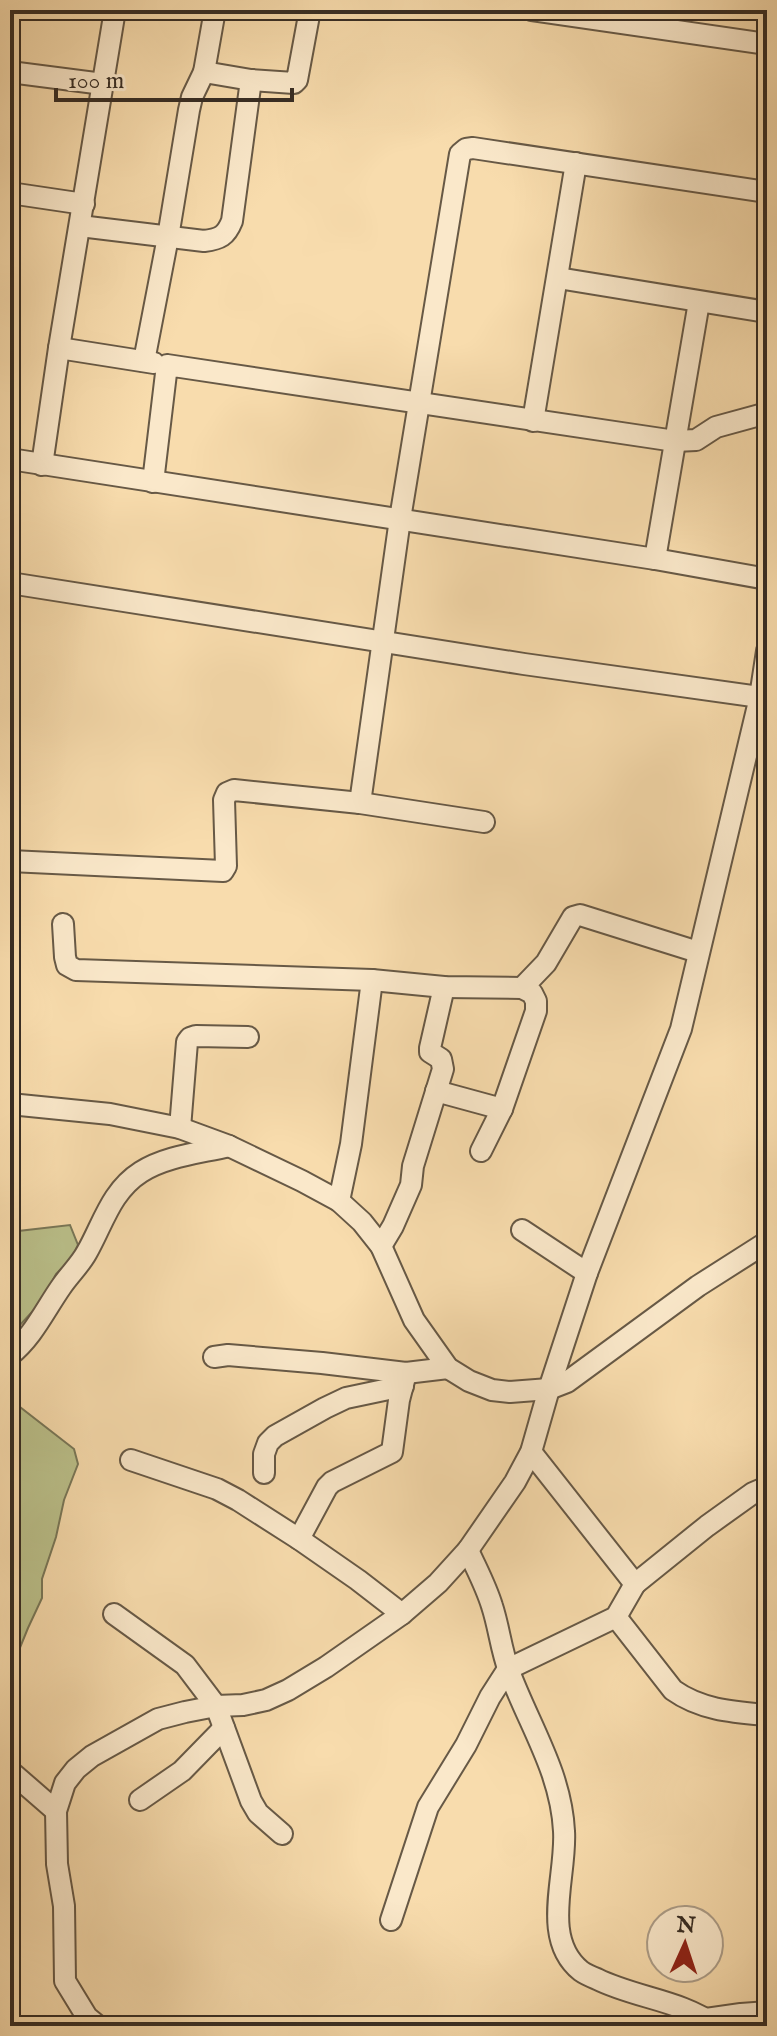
<svg xmlns="http://www.w3.org/2000/svg" width="777" height="2036" font-family="'IM FELL English',serif">
<style>
.green{fill:#bbc18b;stroke:#797758;stroke-width:2}
.lines{fill:none;stroke-linecap:round;stroke-linejoin:round}
.minor-casing{stroke:#675946;stroke-width:24}
.minor{stroke:#fae8ca;stroke-width:20}
</style>
<rect width="100%" height="100%" fill="#f8dcad"/>
<filter id="stains"><feTurbulence type="fractalNoise" baseFrequency=".0025" numOctaves="4"/><feColorMatrix values="0 0 0 0 .2 0 0 0 0 .09 0 0 0 0 .02 0 0 0 .5 -.17"/></filter>
<radialGradient id="worn" r=".72"><stop offset=".6" stop-color="#630" stop-opacity="0"/><stop offset="1" stop-color="#630" stop-opacity=".3"/></radialGradient>
<g class="green">
<path d="M70 1225 78 1245 72 1258 56 1274 43 1300 10 1336V1232Z"/>
<path d="M10 1394 20 1407 74 1449 78 1464 64 1500 56 1537 42 1579V1598L28 1628 10 1672Z"/>
</g>
<g class="lines">
<defs>
<g id="minor">
<path d="M532 10 767 44"/>
<path d="M10 72 103 84"/>
<path d="M204 72 251 80 294 83 297 80 310 10"/>
<path d="M10 193 84 204"/>
<path d="M80 226 204 241C220 239 226 236 232 221L251 80"/>
<path d="M558 278 767 312"/>
<path d="M59 348 154 363"/>
<path d="M144 361 168 237 189 110 192 97 204 72 215 10"/>
<path d="M533 421 576 163"/>
<path d="M10 459 655 559 767 579"/>
<path d="M42 465 59 348 115 10"/>
<path d="M153 482 167 365 675 441 696 440 716 427 767 413"/>
<path d="M655 559 699 302"/>
<path d="M10 583 524 664 767 698"/>
<path d="M360 803 400 519 460 154 466 149 473 148 767 192"/>
<path d="M10 861 223 871 226 866 224 800 227 793 234 790 360 803 484 822"/>
<path d="M63 924 65 957 67 965 76 970 372 980 444 987 522 988 532 993 536 1001V1011L502 1109 481 1151"/>
<path d="M522 988 546 963 573 917 580 915 698 952"/>
<path d="M436 1091 502 1109"/>
<path d="M10 1104 110 1114 180 1128 229 1146 302 1181 339 1201 362 1222 381 1246 414 1320 448 1368 469 1381 492 1390 510 1392 549 1389 567 1382 698 1286 767 1242"/>
<path d="M180 1128 187 1042 190 1038 196 1036 248 1037"/>
<path d="M339 1201 351 1144 372 980"/>
<path d="M522 1230 587 1273"/>
<path d="M381 1246 393 1226 411 1185 413 1166 443 1069 441 1059 430 1052V1048L444 987"/>
<path d="M10 1355C32 1338 45 1310 61 1287 69 1275 80 1265 87 1252 103 1224 111 1191 141 1172 166 1156 200 1153 229 1146"/>
<path d="M214 1357 228 1355 322 1363 406 1373 448 1368"/>
<path d="M531 1452 635 1584 707 1526 753 1493 767 1487"/>
<path d="M131 1460 217 1489 238 1500 299 1539 358 1580 402 1614"/>
<path d="M264 1473V1454L268 1443 275 1436 325 1408 346 1398 403 1386"/>
<path d="M299 1539 327 1487 332 1482 392 1452 399 1400 406 1373"/>
<path d="M468 1550C476 1568 486 1586 492 1606 499 1627 501 1650 509 1671 529 1725 561 1772 564 1831 567 1876 540 1938 581 1971 585 1974 592 1977 597 1979 635 1998 681 2000 716 2026"/>
<path d="M114 1614 185 1665 216 1706 251 1801 258 1813 282 1834"/>
<path d="M616 1617 673 1690C701 1710 733 1712 767 1715"/>
<path d="M10 1771 56 1811"/>
<path d="M140 1800 182 1771 224 1728"/>
<path d="M391 1920 428 1807 466 1745 490 1697 508 1669 616 1617 635 1584"/>
<path d="M706 2019 741 2014 767 2012"/>
<path d="M98 2026 87 2017 65 1981 64 1906 57 1864 56 1811 65 1783 76 1769 92 1756 158 1719 185 1712 216 1706 243 1705 266 1700 288 1690 326 1667 402 1614 438 1583 468 1550 515 1482 531 1452 549 1389 587 1273 681 1029 760 697 767 651"/>
</g>
</defs>
<use href="#minor" class="minor-casing"/>
<use href="#minor" class="minor"/>
</g>
<rect width="777" height="2036" fill="none" stroke="#f8dcad" stroke-width="40"/>
<rect x="12" y="12" width="753" height="2012" fill="none" stroke="#372d24" stroke-width="4"/>
<rect x="20" y="20" width="737" height="1996" fill="none" stroke="#372d24" stroke-width="2"/>
<g transform="translate(685 1944) rotate(3)"><circle r="38" fill="#fae8ca" stroke="#ac9d88" stroke-width="2"/>
<path d="M0-6L14 30L0 20L-14 30Z" fill="#8f2418"/>
<text y="-12" font-size="22" font-weight="bold" text-anchor="middle" fill="#372d24">N</text>
</g>
<path d="M56 88v12h236v-12" fill="none" stroke="#372d24" stroke-width="4"/>
<text x="68" y="88" font-size="24" fill="#372d24" stroke="#fae8ca" stroke-width="6" paint-order="stroke">100 m</text>
<rect width="100%" height="100%" filter="url(#stains)"/>
<rect width="100%" height="100%" fill="url(#worn)"/>
</svg>
